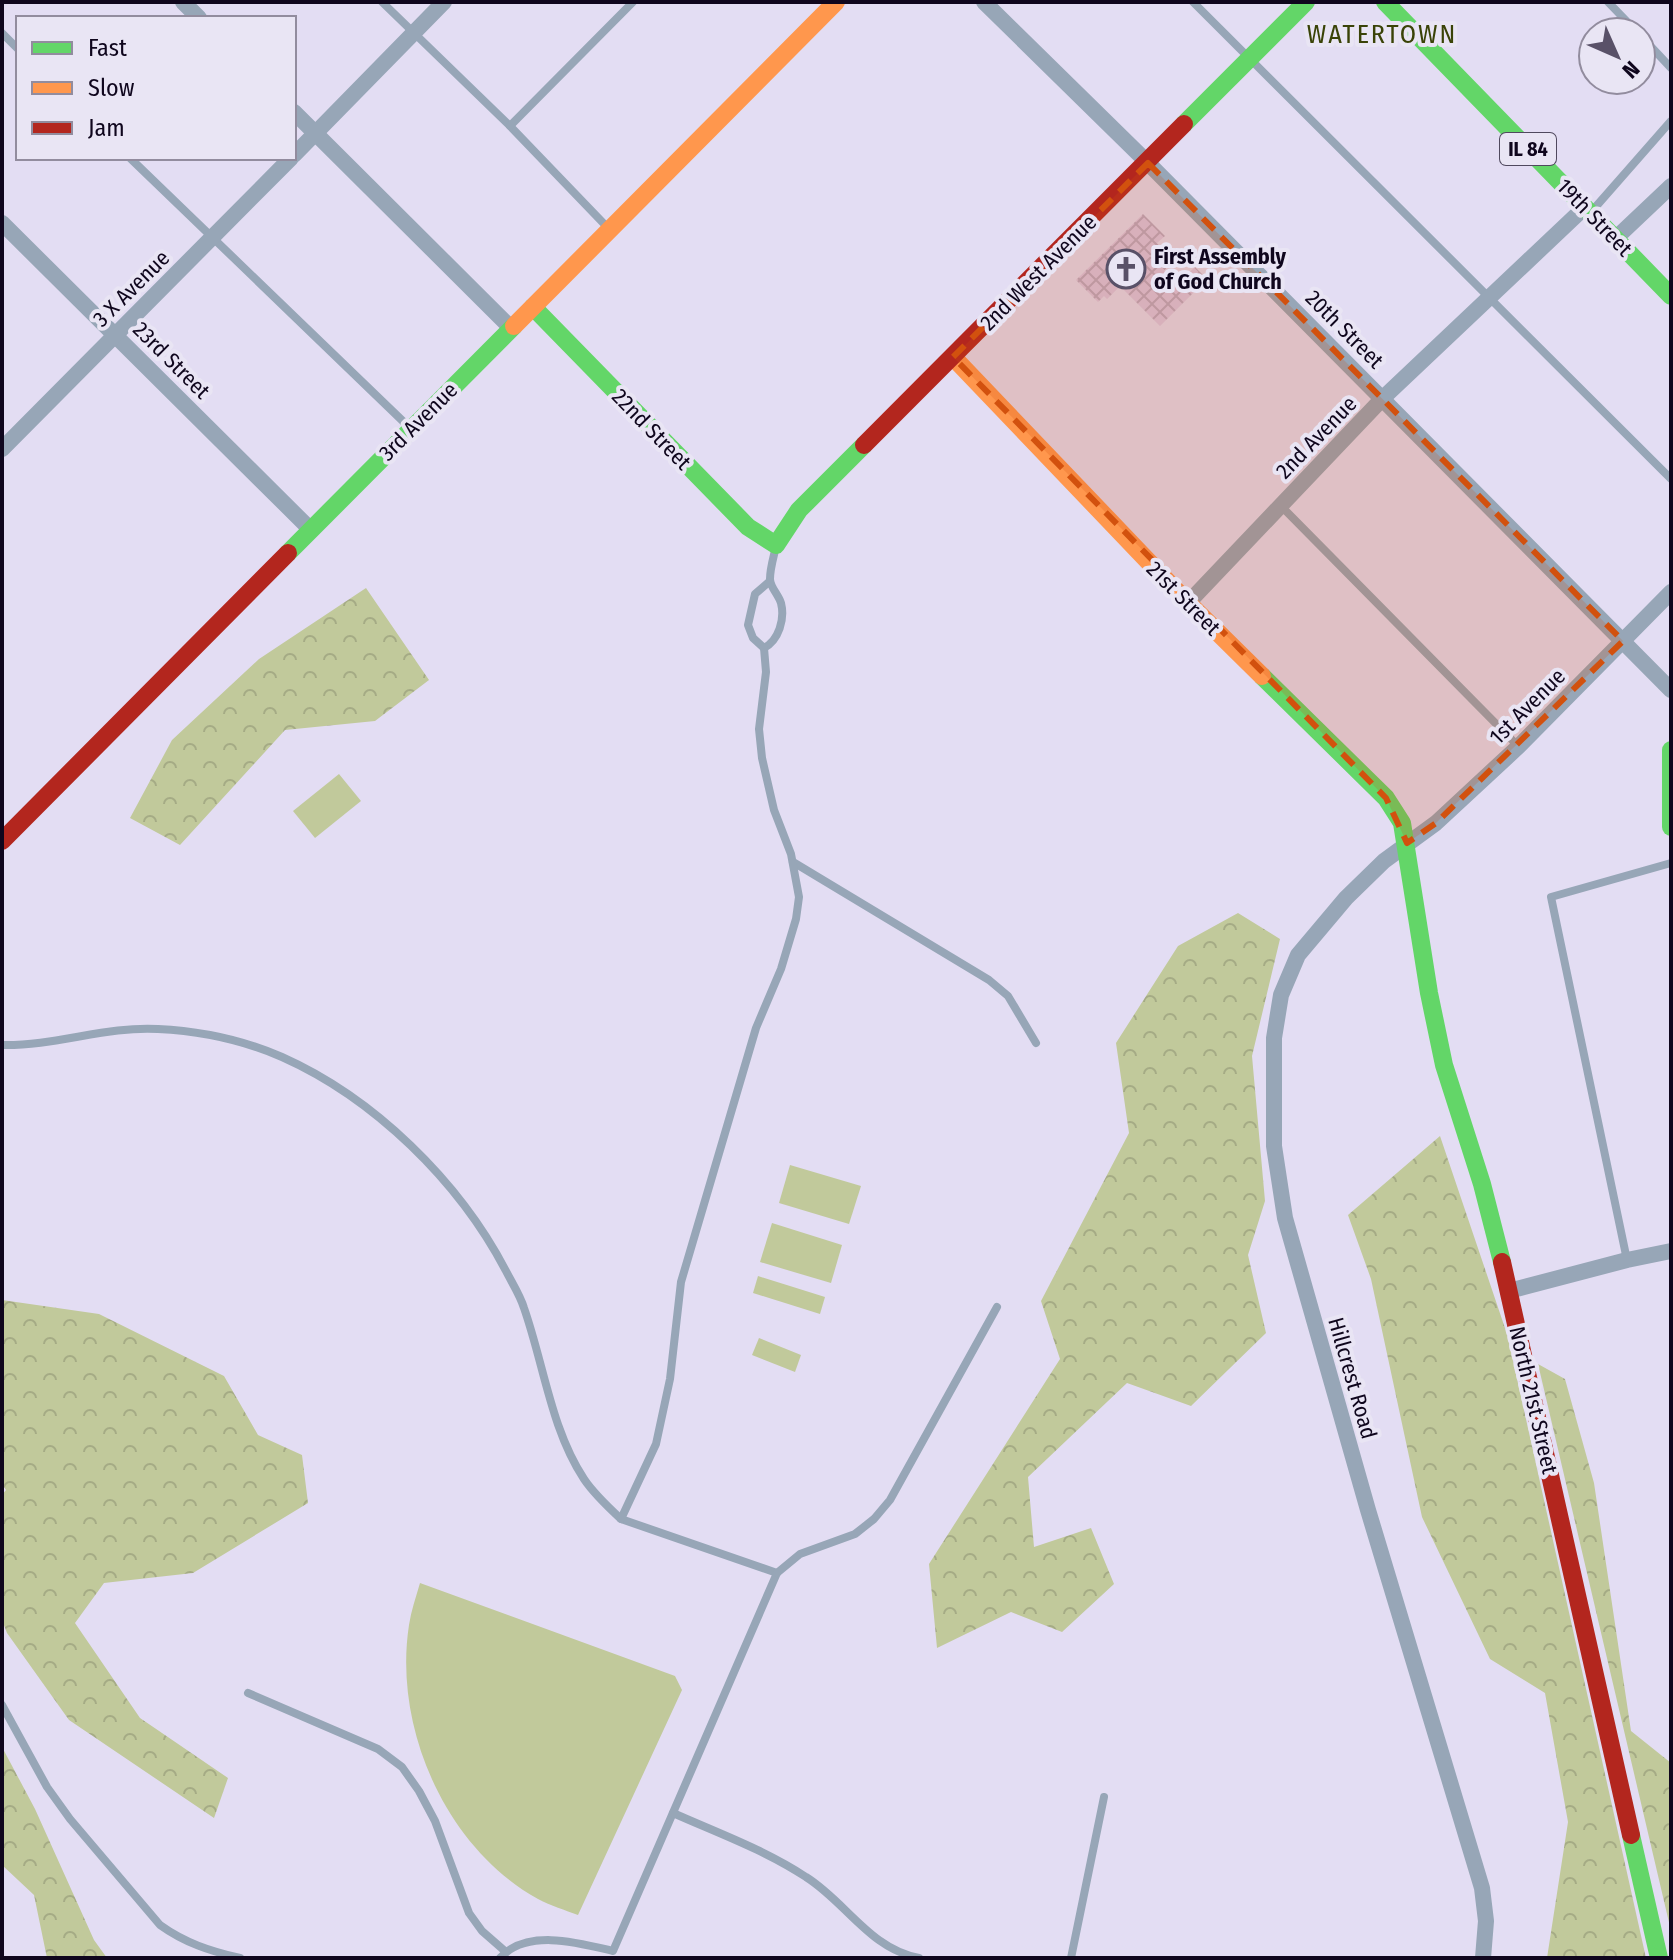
<svg xmlns="http://www.w3.org/2000/svg" width="1673" height="1960" font-family="'Fira Sans Condensed',sans-serif">
<style>
.forest{fill:url(#forest-crowns)}
.pitch{fill:#c1c99b}
.building{fill:url(#building-cross-hatch)}
.lines{fill:none;stroke-linecap:round;stroke-linejoin:round}
.lane{stroke:#97a6b7;stroke-width:8}
.street{stroke:#97a6b7;stroke-width:16}
.fast{stroke:#63d668;stroke-width:18}
.slow{stroke:#ff974d;stroke-width:18}
.jam{stroke:#b3261e;stroke-width:18}
.marked{fill:#d2510e;fill-opacity:0.2;stroke:#d2510e;stroke-width:6;stroke-dasharray:16 10;stroke-linejoin:round}
.labels{text-anchor:middle;stroke-width:8;stroke-linejoin:round;paint-order:stroke}
.shield{fill:#e9e5f4;stroke:#50495e;stroke-width:2}
.shield-label{font-size:20px;font-weight:bold;fill:#0f061d}
.street-label{font-size:22px;fill:#0f061d;stroke:#e9e5f4}
.poi-label{font-size:22px;font-weight:bold;fill:#0f061d;stroke:#e9e5f4;text-anchor:start}
.quarter-label{font-size:26px;letter-spacing:2px;fill:#3a4307;stroke:#e9e5f4}
</style>
<defs>
<pattern id="forest-crowns" width="20" height="18" patternUnits="userSpaceOnUse" patternTransform="scale(2)"><rect width="20" height="18" fill="#c1c99b"/><path d="M2 6a3 3 0 1 1 6 0M12 15a3 3 0 1 1 6 0" fill="none" stroke="#a5ab85"/></pattern>
<pattern id="building-cross-hatch" width="8" height="8" patternUnits="userSpaceOnUse" patternTransform="scale(2)"><rect width="8" height="8" fill="#dac8e6"/><path d="M0 0l8 8M0 8l8-8" fill="none" stroke="#baaac5"/></pattern>
</defs>
<rect width="100%" height="100%" fill="#e3ddf3"/>
<g class="forest">
<path d="M366 588 429 680 375 721 285 730 180 845 130 818 172 740 259 659Z"/>
<path d="M1238 913 1280 939 1252 1056 1265 1201 1248 1255 1266 1333 1191 1406 1127 1383 1028 1477 1034 1547 1091 1528 1114 1584 1062 1632 1011 1612 937 1648 929 1564 1060 1359 1041 1301 1129 1133 1116 1043 1178 946Z"/>
<path d="M1440 1136 1507 1334 1646 1958H1547L1568 1822 1545 1693 1490 1659 1422 1517 1371 1279 1348 1215Z"/>
<path d="M2 1300 99 1314 224 1376 258 1435 302 1455 308 1503 193 1573 104 1583 75 1623 140 1718 228 1778 214 1818 69 1720 7 1633 2 1620V1495L6 1490 2 1484Z"/>
<path d="M1538 1364 1565 1379 1594 1483 1631 1731 1671 1763V1931Z"/>
<path d="M2 1747 35 1809 94 1940 107 1958H47L34 1895 2 1865Z"/>
</g>
<g class="pitch">
<path d="M339 774 361 801 315 838 293 811Z"/>
<path d="M790 1165 861 1186 849 1224 779 1203Z"/>
<path d="M772 1223 842 1245 831 1283 760 1262Z"/>
<path d="M758 1276 825 1297 820 1314 753 1293Z"/>
<path d="M759 1338 801 1355 795 1372 752 1355Z"/>
<path d="M420 1583 675 1676 682 1690 578 1915C565 1910 551 1906 538 1899 446 1848 393 1728 409 1625 411 1611 416 1597 420 1583Z"/>
</g>
<path class="building" d="M1143 214 1165 236 1157 243 1160 246 1150 256 1159 265 1164 260 1169 265 1164 271 1177 284 1195 267 1207 279 1160 326 1120 286 1107 299 1104 296 1098 302 1076 280Z"/>
<g class="lines">
<g class="lane">
<path d="M382 2 510 126 609 229"/>
<path d="M1193 2 1671 479"/>
<path d="M1608 2 1637 32"/>
<path d="M2 33 18 49"/>
<path d="M1641 36 1671 68"/>
<path d="M510 126 633 2"/>
<path d="M130 158 410 428"/>
<path d="M1592 211 1671 121"/>
<path d="M1281 506 1518 746"/>
<path d="M770 581 755 594 748 625 753 638 764 648C779 640 785 619 781 603 778 594 770 587 770 579 770 568 774 556 776 546"/>
<path d="M793 862 989 980 1008 996 1036 1043"/>
<path d="M2 1045C56 1046 106 1026 158 1029 200 1031 243 1040 282 1057 374 1098 459 1181 506 1271 512 1283 520 1295 524 1308 544 1365 551 1429 584 1479 594 1494 608 1507 621 1519L777 1573 613 1951C580 1943 527 1928 500 1958"/>
<path d="M1627 1260 1551 897 1671 863"/>
<path d="M621 1519 656 1444 670 1379 681 1282 756 1028 781 969 796 919 799 897 791 854 774 810 762 758 759 729 766 672 764 648"/>
<path d="M777 1573 800 1554 855 1534 874 1519 890 1500 997 1307"/>
<path d="M248 1693 378 1749 402 1767 419 1791 435 1821 469 1913 482 1931 506 1952"/>
<path d="M2 1705 47 1787 70 1819 160 1925C185 1943 210 1951 240 1958"/>
<path d="M673 1813C718 1833 765 1850 806 1877 846 1902 870 1949 919 1958"/>
<path d="M1071 1958 1104 1797"/>
</g>
<g class="street">
<path d="M183 2 199 18"/>
<path d="M984 2 1148 163 1671 690"/>
<path d="M294 112 511 328"/>
<path d="M294 155 444 2"/>
<path d="M2 223 310 529"/>
<path d="M1616 238 1671 186"/>
<path d="M2 449 291 158"/>
<path d="M1188 603 1383 398 1585 207"/>
<path d="M1509 1291 1627 1260 1671 1251"/>
<path d="M1483 1958 1486 1921 1482 1888 1368 1510 1285 1218 1274 1146V1038L1281 995 1298 955 1346 898 1384 861 1436 823 1519 746 1671 592"/>
</g>
<g class="fast">
<path d="M1385 2 1671 296"/>
<path d="M1184 124 1306 2"/>
<path d="M533 307 748 527 776 545 799 510 864 445"/>
<path d="M288 553 514 326"/>
<path d="M1262 676 1386 798 1402 823 1429 993 1444 1065 1482 1184 1502 1262"/>
<path d="M1671 750V827"/>
<path d="M1631 1835 1659 1958"/>
</g>
<g class="slow">
<path d="M514 326 836 2"/>
<path d="M953 357 1188 603 1262 676"/>
</g>
<g class="jam">
<path d="M864 445 1184 124"/>
<path d="M2 841 288 553"/>
<path d="M1502 1262 1631 1835"/>
</g>
</g>
<path class="marked" d="M1148 163 1623 641 1436 823 1407 843 1386 798 953 357Z"/>
<defs>
<symbol id="church-ring" viewBox="-11 -11 22 22"><circle r="9.5" fill="#e9e5f4" stroke="#595168" stroke-width="1.5"/><path d="M-1.2-6h2.4v3.5h3.3v2.4h-3.3V6h-2.4V-.1h-3.3v-2.4h3.3Z" fill="#595168"/></symbol>
</defs>
<g fill-rule="evenodd">
<use href="#church-ring" x="1104" y="247" width="44" height="44"/>
</g>
<g class="labels">
<rect class="shield" x="1500" y="133" width="56" height="32" rx="6"/>
<g class="shield-label">
<text x="1528" y="156">IL 84</text>
</g>
<g class="street-label">
<text transform="translate(1595 217) rotate(46)" y="8">19th Street</text>
<text transform="translate(1038 272) rotate(-45)" y="8">2nd West Avenue</text>
<text transform="translate(131 288) rotate(-45)" y="8">3 X Avenue</text>
<text transform="translate(1345 329) rotate(45)" y="8">20th Street</text>
<text transform="translate(172 360) rotate(45)" y="8">23rd Street</text>
<text transform="translate(418 421) rotate(-45)" y="8">3rd Avenue</text>
<text transform="translate(652 429) rotate(46)" y="8">22nd Street</text>
<text transform="translate(1316 437) rotate(-46)" y="8">2nd Avenue</text>
<text transform="translate(1184 598) rotate(45)" y="8">21st Street</text>
<text transform="translate(1527 706) rotate(-45)" y="8">1st Avenue</text>
<text transform="translate(1353 1378) rotate(74)" y="8">Hillcrest Road</text>
<text transform="translate(1534 1400) rotate(77)" y="8">North 21st Street</text>
</g>
<g class="poi-label">
<text x="1154" y="264">First Assembly<tspan x="1154" dy="25">of God Church</tspan></text>
</g>
<g class="quarter-label">
<text x="1382" y="43">WATERTOWN</text>
</g>
</g>
<rect width="1673" height="1960" fill="none" stroke="#0f061d" stroke-width="8"/>
<rect x="16" y="16" width="280" height="144" fill="#e9e5f4" stroke="#928c9e" stroke-width="2"/>
<rect x="32" y="42" width="40" height="12" fill="#63d668" stroke="#928c9e" stroke-width="2"/>
<text x="88" y="56" font-size="24" fill="#0f061d">Fast</text>
<rect x="32" y="82" width="40" height="12" fill="#ff974d" stroke="#928c9e" stroke-width="2"/>
<text x="88" y="96" font-size="24" fill="#0f061d">Slow</text>
<rect x="32" y="122" width="40" height="12" fill="#b3261e" stroke="#928c9e" stroke-width="2"/>
<text x="88" y="136" font-size="24" fill="#0f061d">Jam</text>
<g transform="translate(1617 56) rotate(135)"><circle r="38" fill="#e9e5f4" stroke="#928c9e" stroke-width="2"/>
<path d="M0-6L14 30L0 20L-14 30Z" fill="#595168"/>
<text y="-12" font-size="22" font-weight="bold" text-anchor="middle" fill="#0f061d">N</text>
</g>
</svg>
